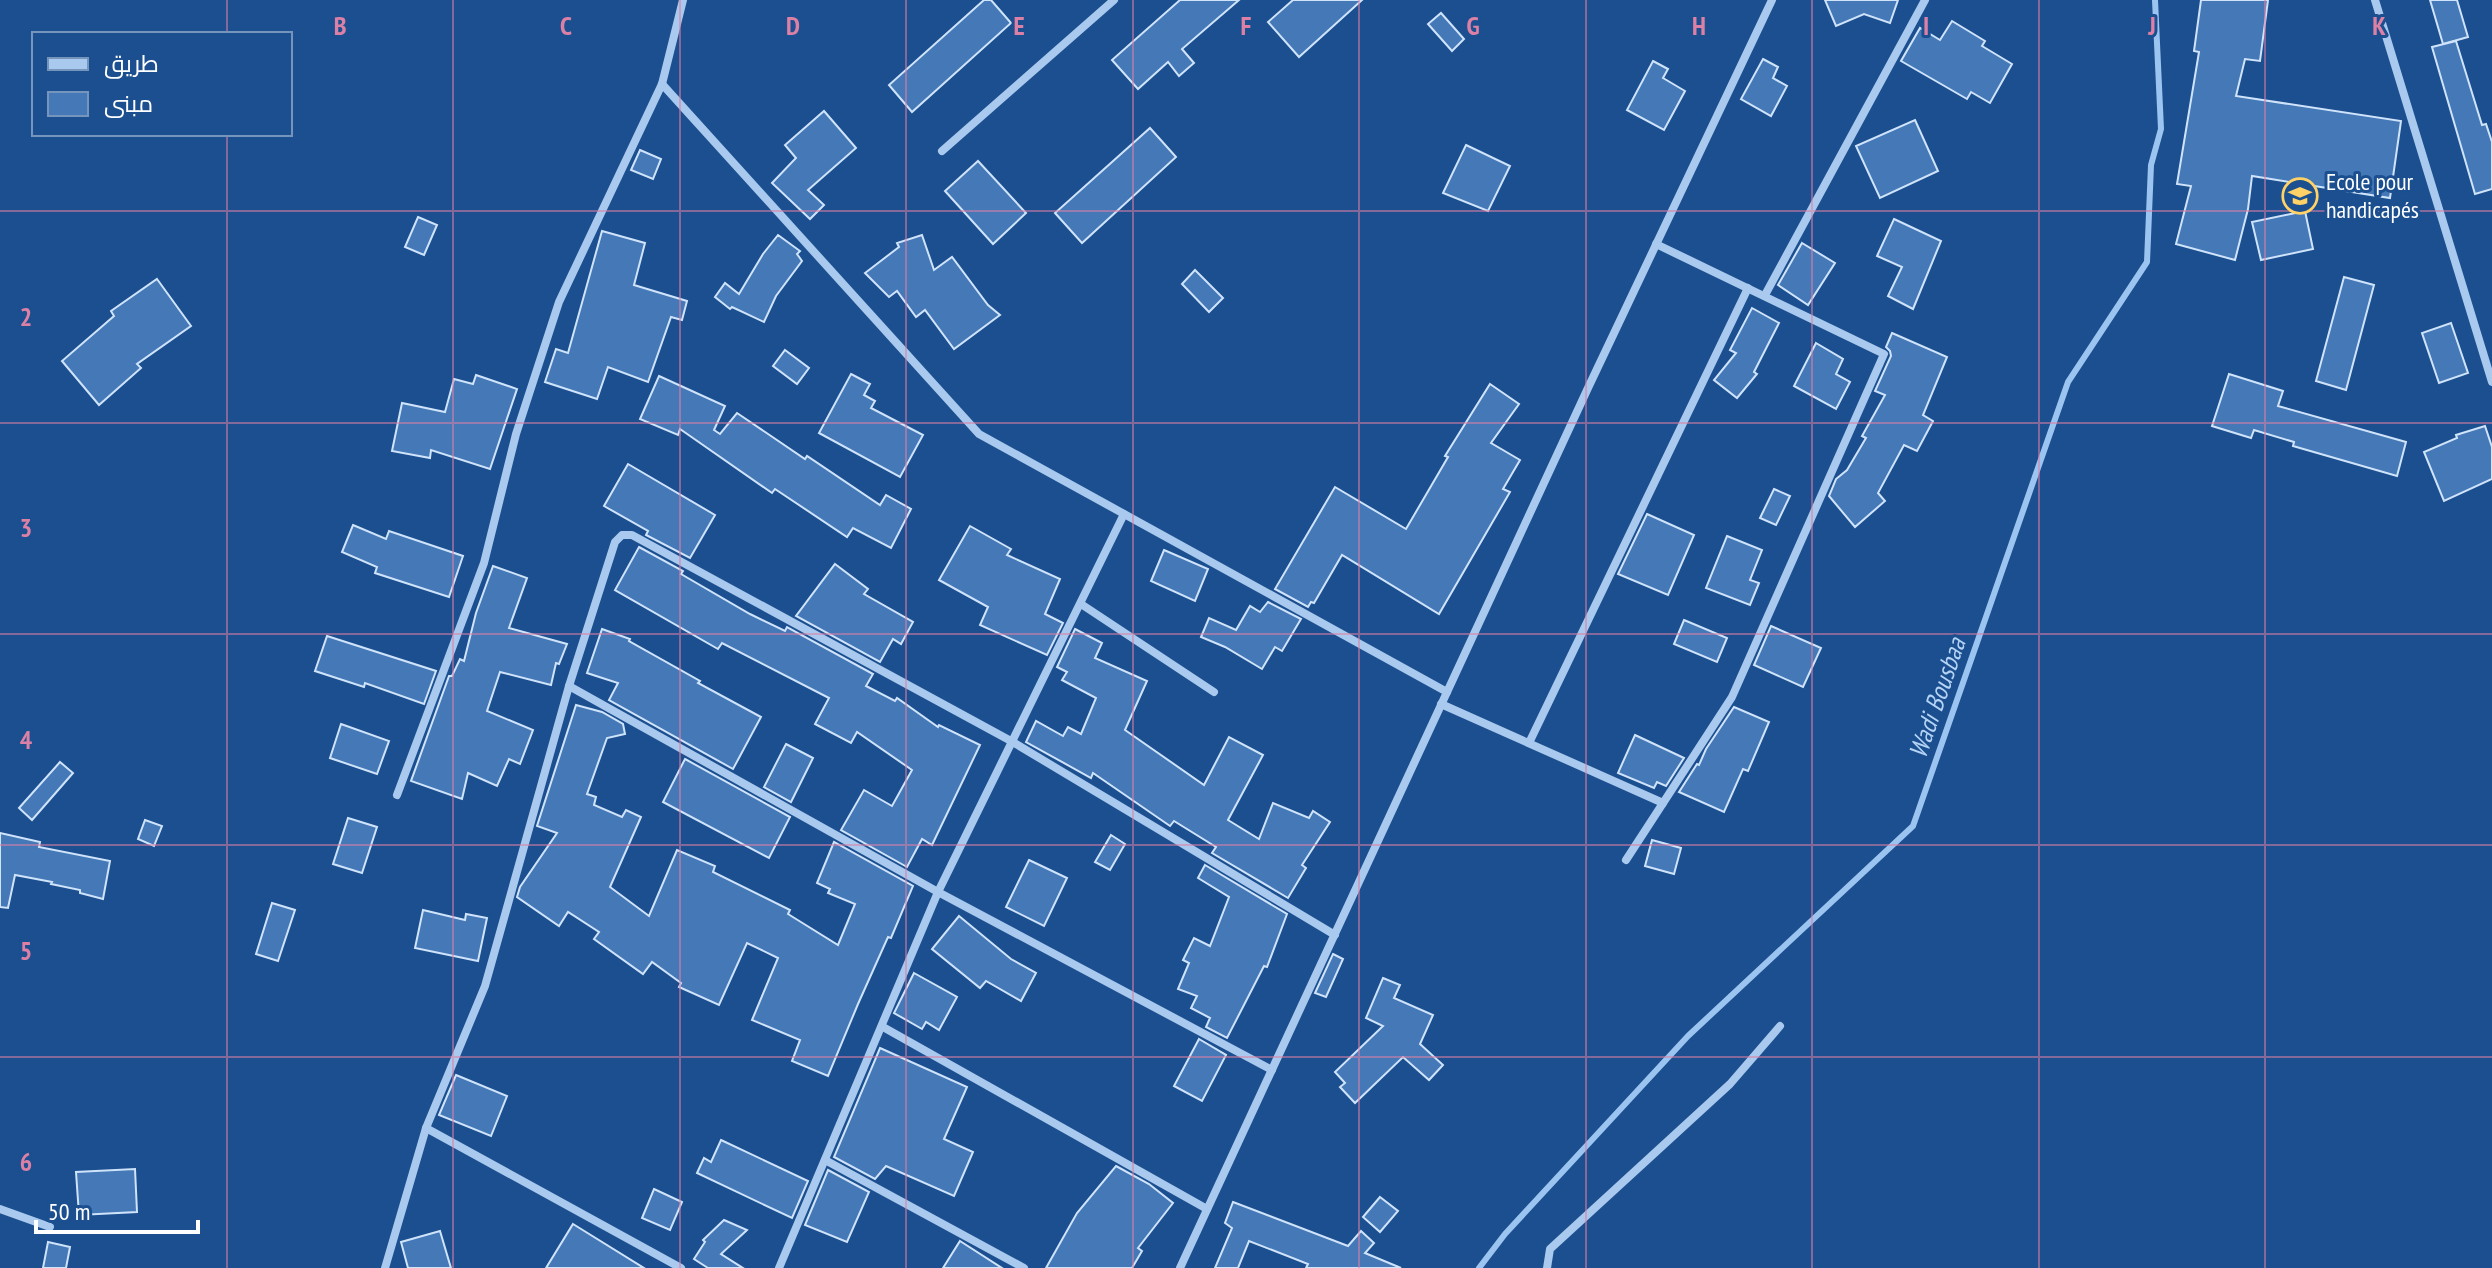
<svg xmlns="http://www.w3.org/2000/svg" width="2492" height="1268" font-family="'PT Sans Narrow',Cairo,sans-serif">
<style>
.lines{fill:none;stroke-linecap:round;stroke-linejoin:round}
.stream{stroke:#9cc4f0;stroke-width:6}
.building{fill:#4478b7;stroke:#cfe3fa;stroke-width:2}
.minor{stroke:#a9c9ee;stroke-width:8}
.grid{fill:none;stroke:#dd80a5;stroke-width:2;stroke-opacity:0.55}
.labels{text-anchor:middle;stroke-width:6;stroke-linejoin:round;paint-order:stroke}
.poi-label{font-size:24px;fill:#fff;stroke:#1b4f8f;text-anchor:start}
.water-label{font-size:26px;font-style:italic;fill:#b5d3f5;stroke:#1b4f8f}
.grid-label{font-size:26px;text-anchor:middle;font-weight:bold;fill:#dd80a5;stroke:#1b4f8f;stroke-width:6;stroke-linejoin:round;paint-order:stroke}
</style>
<rect width="100%" height="100%" fill="#1b4f8f"/>
<g class="lines">
<path class="stream" d="M1479 1268 1505 1234 1688 1036 1913 826 2068 382 2147 262 2151 165 2161 129 2155 0"/>
</g>
<g class="building">
<path d="M984 0H991L1011 23 912 112 889 85Z"/>
<path d="M1180 0H1239L1182 49 1194 63 1179 76 1168 62 1138 89 1112 60Z"/>
<path d="M1293 0H1362L1299 57 1268 22Z"/>
<path d="M1825 0H1898L1890 23 1864 14 1836 26Z"/>
<path d="M2201 0H2268L2260 61 2245 59 2236 96 2401 121 2390 198 2252 176 2248 209 2235 260 2176 244 2191 186 2177 184 2199 52 2194 51Z"/>
<path d="M2430 0H2457L2468 37 2443 44Z"/>
<path d="M1441 13 1464 39 1452 51 1428 24Z"/>
<path d="M1952 21 1985 41 1982 46 2012 64 1990 103 1971 92 1967 99 1901 61 1920 28 1940 40Z"/>
<path d="M2456 41 2482 125 2486 124 2492 142V189L2475 194 2432 47Z"/>
<path d="M1763 59 1778 67 1773 78 1787 86 1771 116 1741 99Z"/>
<path d="M1653 61 1668 69 1663 78 1685 91 1664 130 1627 110Z"/>
<path d="M824 111 856 148 808 190 824 205 810 219 772 183 796 158 785 145Z"/>
<path d="M1915 120 1938 171 1880 198 1856 146Z"/>
<path d="M1150 128 1176 157 1082 243 1055 213Z"/>
<path d="M1466 145 1510 166 1488 211 1443 193Z"/>
<path d="M640 150 661 159 653 179 631 170Z"/>
<path d="M978 161 1026 213 993 244 945 191Z"/>
<path d="M2305 211 2313 249 2261 260 2252 222Z"/>
<path d="M418 217 437 225 424 255 405 247Z"/>
<path d="M1894 219 1941 241 1913 309 1888 296 1902 267 1877 256Z"/>
<path d="M602 231 645 243 634 285 687 301 682 320 671 317 648 382 608 367 597 399 545 382 556 349 568 353Z"/>
<path d="M778 235 800 251 797 254 802 261 776 296 764 322 732 307 730 309 715 297 725 283 739 294 763 254Z"/>
<path d="M922 235 934 270 952 257 988 305 1000 315 954 349 925 310 916 317 897 291 889 297 865 273 899 247 897 243Z"/>
<path d="M1802 243 1835 263 1808 305 1778 285Z"/>
<path d="M1195 270 1223 298 1209 312 1182 284Z"/>
<path d="M2344 277 2374 285 2346 390 2316 381Z"/>
<path d="M157 279 191 326 137 364 141 368 99 405 62 361 114 316 111 311Z"/>
<path d="M1752 308 1779 323 1754 372 1757 374 1737 398 1714 380 1736 353 1730 350Z"/>
<path d="M2451 323 2468 373 2439 383 2422 333Z"/>
<path d="M1892 333 1947 357 1923 415 1933 421 1917 451 1904 445 1878 493 1885 501 1855 527 1829 496 1836 479 1847 470 1866 438 1862 436 1885 395 1875 391 1891 356 1890 351 1886 347Z"/>
<path d="M1816 343 1843 359 1836 374 1850 382 1836 409 1794 386Z"/>
<path d="M785 350 809 368 797 384 773 366Z"/>
<path d="M851 374 870 384 864 395 875 401 871 408 923 435 900 477 819 433Z"/>
<path d="M2229 374 2283 391 2278 406 2406 442 2397 476 2293 446 2294 442 2254 430 2251 438 2212 426Z"/>
<path d="M476 375 517 389 490 469 431 450 430 458 392 451 402 403 445 412 454 379 473 384Z"/>
<path d="M659 376 725 406 714 430 720 434 737 413 805 459 807 456 880 505 886 495 911 509 891 548 853 528 847 537 775 489 772 493 680 429 678 435 640 419Z"/>
<path d="M1490 384 1519 404 1491 443 1520 460 1503 489 1510 492 1439 614 1342 555 1314 603 1311 602 1308 607 1275 589 1335 487 1406 529 1448 457 1445 456Z"/>
<path d="M2485 426 2492 447V479L2444 501 2424 452 2457 438 2456 435Z"/>
<path d="M628 464 715 515 690 558 646 535 648 531 604 506Z"/>
<path d="M1774 489 1790 496 1776 525 1760 518Z"/>
<path d="M1647 514 1694 535 1668 595 1618 574Z"/>
<path d="M353 525 386 539 389 531 463 556 449 597 375 573 377 567 342 552Z"/>
<path d="M970 526 1011 549 1007 555 1060 579 1045 614 1063 623 1047 655 980 625 988 607 939 580Z"/>
<path d="M1727 536 1762 550 1750 580 1759 583 1750 605 1706 588Z"/>
<path d="M639 547 683 571 681 574 750 614 785 631 787 627 873 674 866 686 895 701 897 698 938 727 939 725 980 745 932 845 922 839 907 867 841 830 864 790 892 806 912 770 857 732 851 743 815 724 829 698 722 643 718 649 615 590Z"/>
<path d="M1164 550 1208 569 1195 601 1151 581Z"/>
<path d="M835 564 868 589 864 594 913 622 901 644 893 639 880 662 796 616Z"/>
<path d="M493 566 527 578 509 628 567 644 559 664 556 663 551 685 500 672 487 711 533 730 520 764 509 759 497 786 468 773 462 799 411 781 449 676H452L460 659 464 661 476 613Z"/>
<path d="M1268 602 1301 619 1282 651 1275 647 1262 669 1225 647 1201 637 1209 618 1236 630 1250 606 1260 612Z"/>
<path d="M1684 620 1727 638 1717 662 1674 644Z"/>
<path d="M1771 626 1821 648 1803 687 1754 665Z"/>
<path d="M602 629 630 639 629 641 700 681 698 683 761 717 733 769 609 700 618 683 587 673Z"/>
<path d="M1075 629 1102 643 1095 658 1147 681 1125 730 1204 785 1229 737 1263 755 1228 820 1259 839 1273 803 1309 818 1313 811 1330 822 1302 865 1306 868 1288 898 1212 853 1216 847 1174 821 1170 826 1093 773 1091 778 1026 742 1036 721 1063 736 1068 727 1081 734 1096 698 1062 680 1067 672 1057 667Z"/>
<path d="M327 636 436 671 424 704 365 683 364 687 315 671Z"/>
<path d="M576 705 602 712 623 724 625 734 607 738 587 794 596 797 594 805 622 817 626 810 641 817 610 887 649 916 677 850 715 866 713 872 790 910 788 914 838 945 855 904 828 893 830 889 817 883 834 842 913 886 891 938 888 937 858 1004 828 1076 792 1061 800 1040 752 1020 778 958 747 943 719 1005 679 987 681 983 652 962 643 974 594 939 599 932 568 912 559 926 517 897 520 887 557 833 537 826Z"/>
<path d="M1734 707 1769 722 1748 771 1743 769 1724 812 1679 792 1697 764 1699 765 1706 749Z"/>
<path d="M341 724 389 741 377 774 330 758Z"/>
<path d="M1635 735 1684 758 1666 786 1657 782 1654 788 1618 773Z"/>
<path d="M786 744 813 758 791 802 764 787Z"/>
<path d="M685 759 790 817 769 858 663 802Z"/>
<path d="M60 762 73 773 32 820 19 808Z"/>
<path d="M348 818 377 827 362 873 333 864Z"/>
<path d="M145 820 162 826 154 846 138 839Z"/>
<path d="M0 833 40 842 39 847 110 861 103 899 80 893V890L51 884 52 882 15 875 8 908 0 907Z"/>
<path d="M1111 835 1125 844 1110 870 1095 862Z"/>
<path d="M1652 840 1681 848 1674 874 1645 866Z"/>
<path d="M1029 860 1067 878 1044 926 1006 907Z"/>
<path d="M1205 865 1287 914 1267 967 1264 966 1227 1038 1206 1027 1210 1018 1191 1008 1197 996 1178 989 1189 963 1183 960 1194 938 1210 946 1229 897 1198 878Z"/>
<path d="M272 903 295 910 278 961 256 954Z"/>
<path d="M423 910 465 920 466 914 487 918 478 961 415 948Z"/>
<path d="M959 916 1011 959 1036 973 1021 1001 986 981 980 988 932 949Z"/>
<path d="M1333 954 1343 959 1326 997 1315 993Z"/>
<path d="M914 973 957 997 939 1030 926 1022 922 1029 894 1013Z"/>
<path d="M1383 978 1400 985 1394 998 1433 1015 1420 1044 1443 1065 1429 1080 1403 1057 1355 1103 1340 1087 1345 1083 1335 1072 1383 1026 1366 1018Z"/>
<path d="M1199 1039 1226 1055 1202 1101 1174 1086Z"/>
<path d="M880 1048 967 1087 944 1139 973 1152 954 1196 886 1166 875 1179 834 1157Z"/>
<path d="M456 1075 507 1096 491 1136 439 1115Z"/>
<path d="M721 1140 808 1181 792 1218 697 1173 704 1158 711 1162Z"/>
<path d="M1116 1166 1149 1184 1173 1203 1138 1248 1142 1251 1132 1268H1046L1077 1213Z"/>
<path d="M135 1169 137 1212 79 1215 76 1172Z"/>
<path d="M828 1170 869 1192 847 1242 805 1225Z"/>
<path d="M654 1189 682 1202 670 1230 642 1218Z"/>
<path d="M1380 1197 1398 1211 1380 1232 1363 1217Z"/>
<path d="M1233 1202 1348 1246 1361 1231 1374 1243 1365 1253 1401 1268H1306L1308 1264 1249 1241 1238 1268H1215L1232 1228 1225 1223Z"/>
<path d="M724 1220 747 1230 721 1254 743 1268H708L694 1259 705 1242 703 1240Z"/>
<path d="M573 1224 644 1268H546Z"/>
<path d="M440 1231 451 1268H408L401 1242Z"/>
<path d="M960 1241 1002 1268H943Z"/>
<path d="M48 1242 70 1247 66 1268H43Z"/>
</g>
<g class="lines">
<g class="minor">
<path d="M2375 0 2492 382"/>
<path d="M662 84 979 434 1447 692"/>
<path d="M942 151 1114 0"/>
<path d="M1765 295 1925 0"/>
<path d="M1081 604 1214 692"/>
<path d="M569 686 938 892 1272 1070"/>
<path d="M1441 704 1663 803"/>
<path d="M1529 743 1748 288"/>
<path d="M397 795 484 563 516 434 559 302 662 84 683 0"/>
<path d="M1626 860 1732 697 1884 354 1656 244"/>
<path d="M883 1027 1207 1209"/>
<path d="M426 1128 681 1268"/>
<path d="M825 1160 1024 1268"/>
<path d="M0 1209 50 1227"/>
<path d="M385 1268 426 1128 485 986 569 686 615 542 622 535H632L1011 741 1335 935"/>
<path d="M779 1268 938 892 1124 514"/>
<path d="M1180 1268 1588 388 1772 0"/>
<path d="M1547 1268 1550 1249 1730 1084 1780 1026"/>
</g>
</g>
<path class="grid" d="M227 0V34M453 0V1268M680 0V1268M906 0V1268M1133 0V1268M1359 0V1268M1586 0V1268M1812 0V1268M2039 0V1268M2265 0V1268M227 134V1268M0 211H2492M0 423H2492M0 634H2492M0 845H2492M0 1057H2492"/>
<defs>
<symbol id="school-ring" viewBox="-11 -11 22 22"><circle r="9.5" fill="#1b4f8f" stroke="#ffd166" stroke-width="1.5"/><path d="M0-5L7-2L0 1L-7-2ZM-4 1L0 2.5L4 1V4Q0 6-4 4Z" fill="#ffd166"/></symbol>
</defs>
<g fill-rule="evenodd">
<use href="#school-ring" x="2280" y="176" width="40" height="40"/>
</g>
<g class="labels">
<g class="poi-label">
<text x="2326" y="190">Ecole pour<tspan x="2326" dy="28">handicapés</tspan></text>
</g>
<g class="water-label">
<text transform="translate(1937 698) rotate(-71)" y="9">Wadi Bousbaa</text>
</g>
</g>
<g class="grid-label">
<text x="340" y="35">B</text>
<text x="566" y="35">C</text>
<text x="793" y="35">D</text>
<text x="1019" y="35">E</text>
<text x="1246" y="35">F</text>
<text x="1473" y="35">G</text>
<text x="1699" y="35">H</text>
<text x="1926" y="35">I</text>
<text x="2152" y="35">J</text>
<text x="2379" y="35">K</text>
<text x="26" y="326">2</text>
<text x="26" y="537">3</text>
<text x="26" y="749">4</text>
<text x="26" y="960">5</text>
<text x="26" y="1171">6</text>
</g>
<rect x="32" y="32" width="260" height="104" fill="#1b4f8f" stroke="#7695bc" stroke-width="2"/>
<rect x="48" y="58" width="40" height="12" fill="#a9c9ee" stroke="#7695bc" stroke-width="2"/>
<text x="104" y="72" font-size="24" fill="#ffffff">طريق</text>
<rect x="48" y="92" width="40" height="24" fill="#4478b7" stroke="#7695bc" stroke-width="2"/>
<text x="104" y="112" font-size="24" fill="#ffffff">مبنى</text>
<path d="M36 1220v12h162v-12" fill="none" stroke="#ffffff" stroke-width="4"/>
<text x="48" y="1220" font-size="24" fill="#ffffff" stroke="#1b4f8f" stroke-width="6" paint-order="stroke">50 m</text>
</svg>
